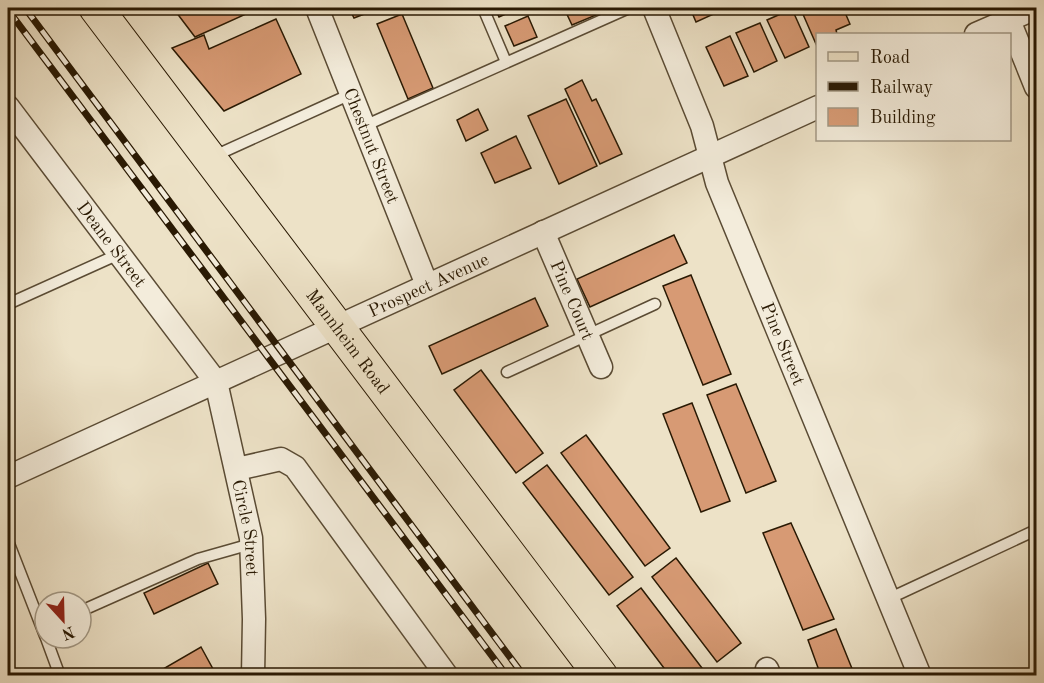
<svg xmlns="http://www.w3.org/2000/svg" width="1044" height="683" font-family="'Old Standard TT',serif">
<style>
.building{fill:#d79a74;stroke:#291903;stroke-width:1.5}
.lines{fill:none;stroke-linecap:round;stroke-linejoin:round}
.lane-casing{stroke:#5a4b34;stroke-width:13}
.street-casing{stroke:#5a4b34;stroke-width:25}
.primary-casing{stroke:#291903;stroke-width:35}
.lane{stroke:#f3ecdb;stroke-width:10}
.street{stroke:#f3ecdb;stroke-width:22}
.primary{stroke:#ede2c7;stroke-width:33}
.rail-casing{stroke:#291903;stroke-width:7}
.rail{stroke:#f3ecdb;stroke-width:4.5;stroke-dasharray:14;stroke-linecap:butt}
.labels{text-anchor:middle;stroke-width:4.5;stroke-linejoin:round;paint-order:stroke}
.street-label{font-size:18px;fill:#291903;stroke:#f3ecdb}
</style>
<rect width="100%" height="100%" fill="#ede2c7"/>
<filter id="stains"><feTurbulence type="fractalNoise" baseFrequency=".00333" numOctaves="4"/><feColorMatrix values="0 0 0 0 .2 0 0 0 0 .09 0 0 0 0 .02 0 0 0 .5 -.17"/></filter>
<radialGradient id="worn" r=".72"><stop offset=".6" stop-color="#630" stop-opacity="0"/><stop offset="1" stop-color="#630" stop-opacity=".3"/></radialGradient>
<g class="building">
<path d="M173 8H254L255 10 195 37Z"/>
<path d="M349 8H380L354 18Z"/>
<path d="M495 8H511L513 11 499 17Z"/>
<path d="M564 8H598L601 13 572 25Z"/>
<path d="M690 8H713L716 13 696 22Z"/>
<path d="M812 8H843L850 24 836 30 837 34H818L816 44 802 12Z"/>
<path d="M792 9 809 47 785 58 767 20Z"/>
<path d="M402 14 433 88 408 99 377 24Z"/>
<path d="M528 16 537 37 514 46 505 26Z"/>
<path d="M276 19 301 74 224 111 172 48 204 35 209 49Z"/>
<path d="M760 23 777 61 754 72 736 33Z"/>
<path d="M730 36 748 76 724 86 706 47Z"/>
<path d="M582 80 592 101 596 99 622 154 600 164 565 89Z"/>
<path d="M566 99 597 166 559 184 528 116Z"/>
<path d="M478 109 488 130 466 141 457 120Z"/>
<path d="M516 136 531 168 495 183 481 153Z"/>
<path d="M674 235 687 263 590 307 577 279Z"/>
<path d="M691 275 731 374 703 385 663 286Z"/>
<path d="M535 298 548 326 442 374 429 346Z"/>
<path d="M481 370 543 453 516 473 454 390Z"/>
<path d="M736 384 776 481 746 493 707 395Z"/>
<path d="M692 403 730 501 701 512 663 414Z"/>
<path d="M586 435 670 548 645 566 561 453Z"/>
<path d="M547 465 633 577 609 595 523 483Z"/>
<path d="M791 523 834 619 803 630 763 533Z"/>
<path d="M676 558 741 643 717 662 652 577Z"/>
<path d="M208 563 218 584 154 614 144 593Z"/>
<path d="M641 588 705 672 701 676H670L617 606Z"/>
<path d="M836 629 855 676H821L808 640Z"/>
<path d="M201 647 213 669 201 676H151Z"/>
</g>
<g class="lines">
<defs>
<g id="lane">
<path d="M483 8 506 62"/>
<path d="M364 126 629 8"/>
<path d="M212 157 351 94"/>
<path d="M8 304 119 254"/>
<path d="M507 372 655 304"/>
<path d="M8 541 45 636"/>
<path d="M888 599 1036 530"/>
<path d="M81 611 198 559 251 544"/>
<path d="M46 638 60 676"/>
</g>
<g id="street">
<path id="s1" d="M317 8 427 285"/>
<path id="s2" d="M654 8 702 126 717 183 920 676"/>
<path d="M1004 8 1036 87"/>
<path d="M976 34 1036 8"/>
<path id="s3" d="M8 107 216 382 251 538 254 619 253 676"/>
<path id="s4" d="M543 232 601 367"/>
<path d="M237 469 281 459 295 467 447 676"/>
<path id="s5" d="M8 477 818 107"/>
<path d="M767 669 770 676"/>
</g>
<g id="primary">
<path id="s6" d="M96 8 601 676"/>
</g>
</defs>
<use href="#lane" class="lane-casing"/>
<use href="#street" class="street-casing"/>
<use href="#primary" class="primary-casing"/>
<use href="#lane" class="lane"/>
<use href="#street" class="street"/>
<use href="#primary" class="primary"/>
<defs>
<g id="rail">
<path d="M25 8 524 676"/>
<path d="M8 10 507 676"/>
</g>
</defs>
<use href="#rail" class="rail-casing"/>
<use href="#rail" class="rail"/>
</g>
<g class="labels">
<g class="street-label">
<text dy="6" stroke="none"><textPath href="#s1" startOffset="148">Chestnut Street</textPath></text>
<text dy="6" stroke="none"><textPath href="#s3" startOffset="172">Deane Street</textPath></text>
<text dy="6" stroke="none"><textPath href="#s5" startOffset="462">Prospect Avenue</textPath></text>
<text dy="6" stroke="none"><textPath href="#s4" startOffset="74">Pine Court</textPath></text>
<text dy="6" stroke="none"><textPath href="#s6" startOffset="418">Mannheim Road</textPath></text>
<text dy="6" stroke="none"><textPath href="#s2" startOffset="360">Pine Street</textPath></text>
<text dy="6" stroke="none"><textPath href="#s3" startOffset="494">Circle Street</textPath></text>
</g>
</g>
<rect width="1044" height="683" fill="none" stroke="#ede2c7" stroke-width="30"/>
<rect x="9" y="9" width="1026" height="665" fill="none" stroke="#291903" stroke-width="3"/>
<rect x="15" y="15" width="1014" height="653" fill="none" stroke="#291903" stroke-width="1.5"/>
<rect x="816" y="33" width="195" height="108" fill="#f3ecdb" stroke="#a29885" stroke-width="1.5"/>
<rect x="828" y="52" width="30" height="9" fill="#ede2c7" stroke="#a29885" stroke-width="1.5"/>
<text x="870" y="63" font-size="18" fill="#291903">Road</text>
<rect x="828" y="82" width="30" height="9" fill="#291903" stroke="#a29885" stroke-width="1.5"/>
<text x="870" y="93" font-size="18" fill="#291903">Railway</text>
<rect x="828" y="108" width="30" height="18" fill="#d79a74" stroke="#a29885" stroke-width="1.5"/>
<text x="870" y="123" font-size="18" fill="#291903">Building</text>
<g transform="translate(63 620) rotate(158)"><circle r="28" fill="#f3ecdb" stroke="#a29885" stroke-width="1.5"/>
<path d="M0-4.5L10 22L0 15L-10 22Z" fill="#8f2418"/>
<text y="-9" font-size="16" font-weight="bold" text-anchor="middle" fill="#291903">N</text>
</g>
<rect width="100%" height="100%" filter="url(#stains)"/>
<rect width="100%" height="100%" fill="url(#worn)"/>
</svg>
